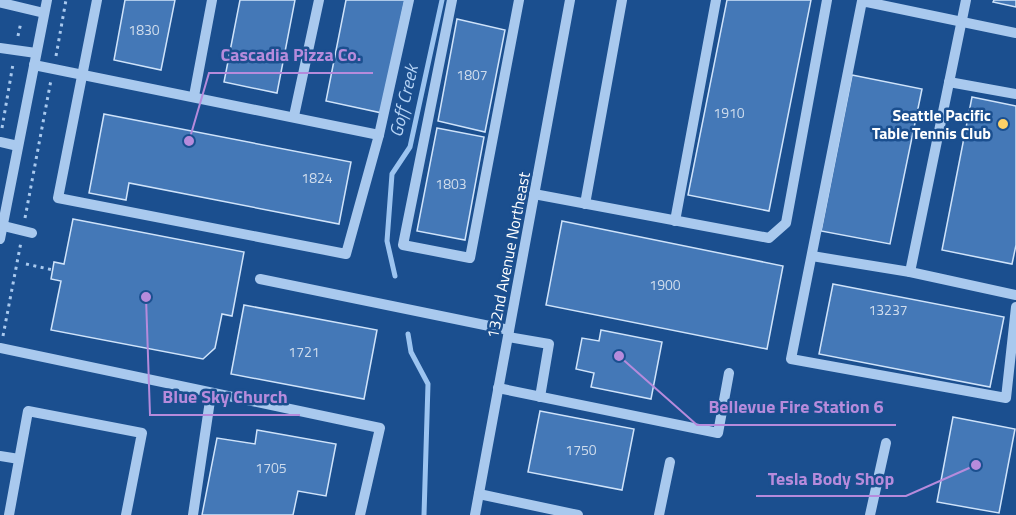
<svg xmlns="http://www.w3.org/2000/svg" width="1016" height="515" font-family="'Titillium Web',sans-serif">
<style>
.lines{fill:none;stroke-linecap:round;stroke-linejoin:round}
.stream{stroke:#9cc4f0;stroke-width:5}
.building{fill:#4478b7;stroke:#cfe3fa;stroke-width:1.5}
.path{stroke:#a9c9ee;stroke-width:3;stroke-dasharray:3 4.5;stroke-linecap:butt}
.minor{stroke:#a9c9ee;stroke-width:10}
.poi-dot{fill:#ffd166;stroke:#1b4f8f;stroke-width:2}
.labels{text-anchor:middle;stroke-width:5;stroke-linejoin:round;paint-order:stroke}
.number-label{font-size:14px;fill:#d0dded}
.poi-label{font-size:16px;font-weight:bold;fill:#fff;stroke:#1b4f8f;text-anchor:end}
.street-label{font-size:16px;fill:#fff;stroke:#1b4f8f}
.water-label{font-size:18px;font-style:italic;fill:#b5d3f5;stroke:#1b4f8f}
.leader{fill:none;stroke:#b68bdc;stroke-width:2}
.callout-dot{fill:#b68bdc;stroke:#1b4f8f;stroke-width:2}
.callout-label{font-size:18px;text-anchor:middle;font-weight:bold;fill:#b68bdc;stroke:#1b4f8f;stroke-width:5;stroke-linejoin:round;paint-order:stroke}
</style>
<rect width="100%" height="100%" fill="#1b4f8f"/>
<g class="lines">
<g class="stream">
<path d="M395 276 387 241 392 174 410 147 442 0"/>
<path d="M408 334 411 352 428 384 424 515"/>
</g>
</g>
<g class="building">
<path d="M125 0H175L161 70 114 60Z"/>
<path d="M240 0H295L277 93 224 82Z"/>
<path d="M346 0H405L382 113 326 101Z"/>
<path d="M727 0H811L769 211 688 195Z"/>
<path d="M994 0H1016V7L993 2Z"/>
<path d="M457 19 505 30 485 132 438 121Z"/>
<path d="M852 75 922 89 890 244 821 231Z"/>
<path d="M972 97 1016 106V245L1012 264 942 250Z"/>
<path d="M104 114 351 162 339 224 129 183 126 200 89 193Z"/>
<path d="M437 128 484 137 465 240 417 231Z"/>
<path d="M73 219 244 252 232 316 222 314 215 348 203 359 51 330 61 281 51 279 54 262 64 264Z"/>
<path d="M562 221 783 266 767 349 546 305Z"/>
<path d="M833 284 1004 317 990 387 819 354Z"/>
<path d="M244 305 377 330 364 399 231 374Z"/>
<path d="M601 330 662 342 651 399 591 387 594 373 576 369 582 338 599 341Z"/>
<path d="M540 411 634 429 622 490 528 472Z"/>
<path d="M953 417 1015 429 999 513 937 502Z"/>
<path d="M257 430 336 444 326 496 298 491 293 515H202L217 438 255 444Z"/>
</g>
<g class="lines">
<g class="path">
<path d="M18 36 21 22"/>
<path d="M56 56 66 0"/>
<path d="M2 128 13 64"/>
<path d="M25 218 51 80"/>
<path d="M26 264 53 270"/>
<path d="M3 336 21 242"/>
</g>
<g class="minor">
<path d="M1 0 2 3 44 13"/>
<path d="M97 0 58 198 346 254 379 135"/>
<path d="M452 0 403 245 470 258 519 0"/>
<path d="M966 0 910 272 1016 295"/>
<path d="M1016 33 862 1 791 359 1006 398 1016 307"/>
<path d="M0 48 36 53"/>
<path d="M34 65 379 135 409 0"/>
<path d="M949 82 1016 94"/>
<path d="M194 96 212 0"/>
<path d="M294 116 319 0"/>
<path d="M0 142 18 146"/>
<path d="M534 194 769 238 786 223 827 0"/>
<path d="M585 204 622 0"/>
<path d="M675 221 716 0"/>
<path d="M0 225 32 233"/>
<path d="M0 239 47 0"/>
<path d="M812 256 910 272"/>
<path d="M260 279 509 330"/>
<path d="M508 337 549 344 540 397"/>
<path d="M0 348 380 428 360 515"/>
<path d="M498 388 718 433 729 373"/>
<path d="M0 456 19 459"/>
<path d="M479 494 578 515"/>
<path d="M9 515 28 411 142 433 126 515"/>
<path d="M193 515 211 394"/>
<path d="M475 515 570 0"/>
<path d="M659 515 670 462"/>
<path d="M870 515 886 443"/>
</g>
</g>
<circle class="poi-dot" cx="1003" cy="124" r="6"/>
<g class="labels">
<g class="number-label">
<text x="144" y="35">1830</text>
<text x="472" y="80">1807</text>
<text x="729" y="118">1910</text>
<text x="317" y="183">1824</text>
<text x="451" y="189">1803</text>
<text x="665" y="290">1900</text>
<text x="888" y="315">13237</text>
<text x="304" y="357">1721</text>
<text x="581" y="455">1750</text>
<text x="271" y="473">1705</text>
</g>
<g class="poi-label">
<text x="991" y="121">Seattle Pacific<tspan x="991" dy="18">Table Tennis Club</tspan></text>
</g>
<g class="street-label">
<text transform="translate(508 255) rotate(-79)" y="6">132nd Avenue Northeast</text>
</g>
<g class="water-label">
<text transform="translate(404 101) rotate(-77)" y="6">Goff Creek</text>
</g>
</g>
<path class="leader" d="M189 141L209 73H373M146 297L150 415H300M619 356L697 425H896M976 465L906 496H756"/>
<g class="callout-dot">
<circle cx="189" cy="141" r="6"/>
<circle cx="146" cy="297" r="6"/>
<circle cx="619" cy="356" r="6"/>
<circle cx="976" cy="465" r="6"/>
</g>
<g class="callout-label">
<text x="291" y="61">Cascadia Pizza Co.</text>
<text x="225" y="403">Blue Sky Church</text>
<text x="796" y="413">Bellevue Fire Station 6</text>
<text x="831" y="485">Tesla Body Shop</text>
</g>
</svg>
